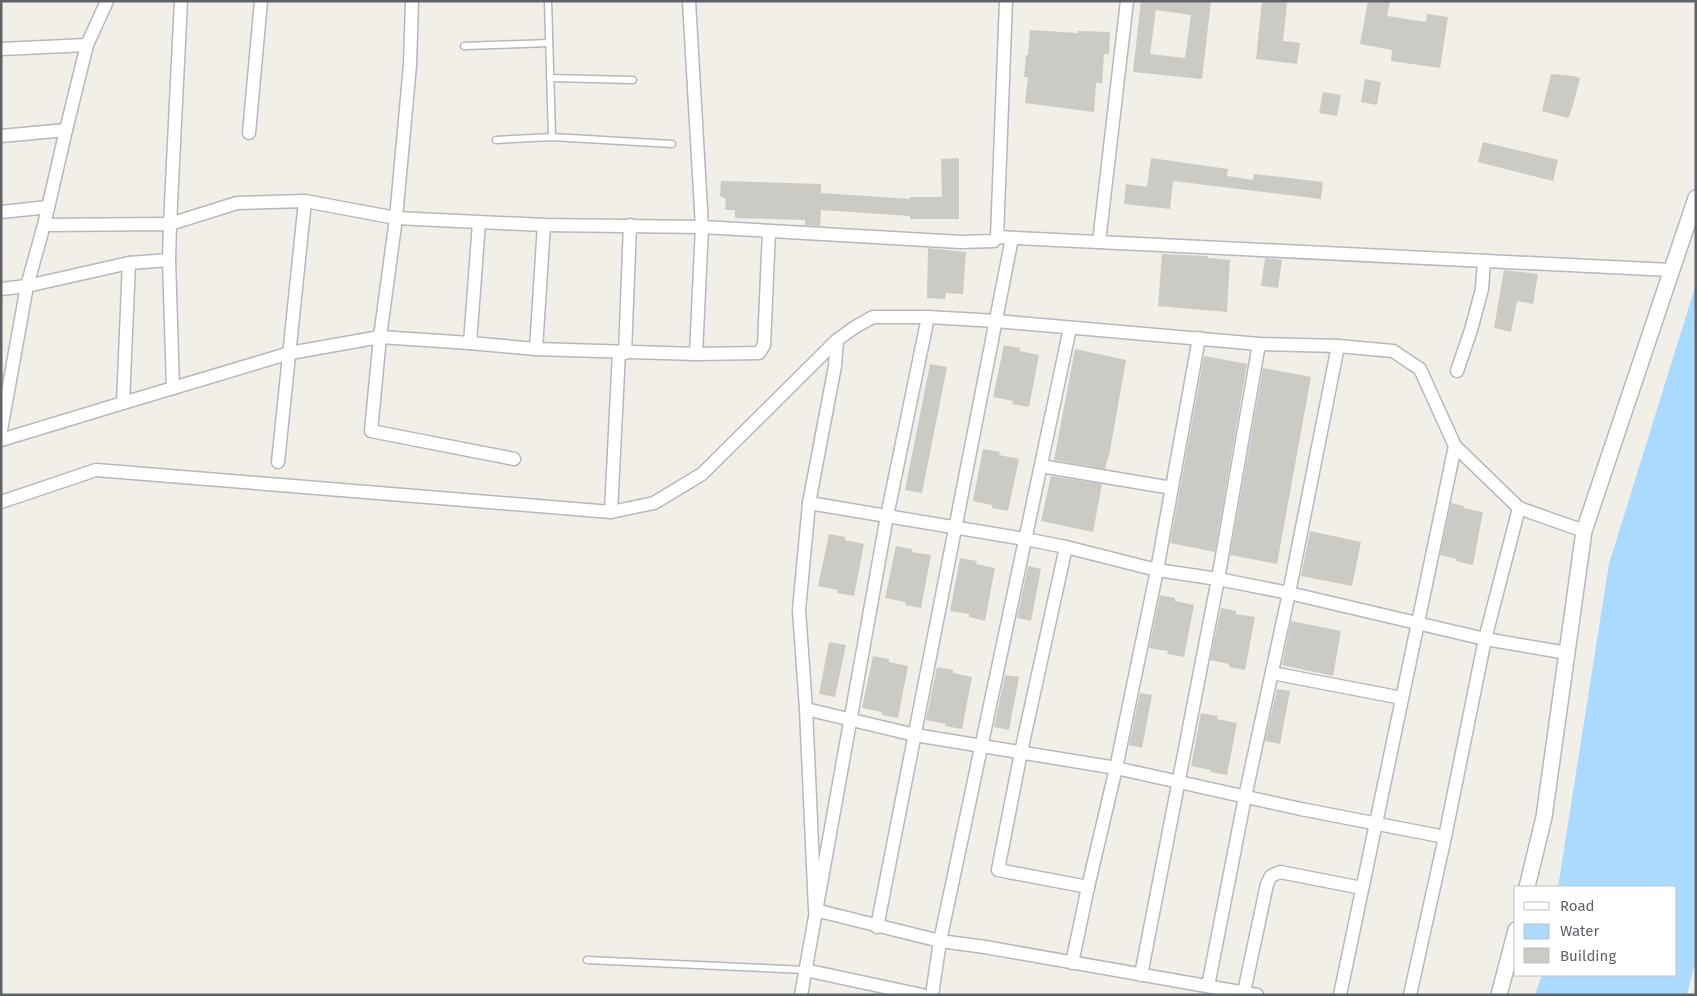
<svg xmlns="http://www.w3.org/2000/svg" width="1697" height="996" font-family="'Fira Sans',sans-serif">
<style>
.water{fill:#aadaff}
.building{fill:#cccac5;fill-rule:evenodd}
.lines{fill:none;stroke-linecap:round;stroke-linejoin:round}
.service-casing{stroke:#b5b8bc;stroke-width:9}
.minor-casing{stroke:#b5b8bc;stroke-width:15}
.tertiary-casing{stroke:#b5b8bc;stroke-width:18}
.service{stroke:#fff;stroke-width:6}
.minor{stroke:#fff;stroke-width:12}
.tertiary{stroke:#fff;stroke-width:15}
</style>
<rect width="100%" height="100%" fill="#f1efe8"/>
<path class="water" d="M1696 284V958L1687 995H1535L1542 975H1676V887H1558L1609 564Z"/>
<g class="building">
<path d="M1141 1H1211L1202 79 1133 72ZM1156 10 1191 15 1185 58 1150 54Z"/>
<path d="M1262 1H1279L1287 3 1283 41 1300 43 1297 64 1256 59Z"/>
<path d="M1368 1H1390L1387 16 1426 22 1427 14 1448 17 1440 68 1391 61 1392 50 1360 44Z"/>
<path d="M1030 30 1078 33V31L1110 32 1109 54H1104L1102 83H1096L1094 112 1025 103 1028 77H1024L1026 55H1028Z"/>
<path d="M1551 74 1574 76 1580 78 1572 109 1568 118 1542 111Z"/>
<path d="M1365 79 1381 82 1377 105 1361 102Z"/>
<path d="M1323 92 1341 95 1337 116 1319 113Z"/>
<path d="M1483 142 1558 160 1553 181 1478 162Z"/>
<path d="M959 158V219H910V216L821 210 820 226 805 225V220L735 218V210H725L726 199 720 196 721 181 821 184V193L910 199V197H942L941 159Z"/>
<path d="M1151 158 1228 169 1227 176 1253 180 1254 174 1323 182 1321 199 1173 181 1170 209 1124 204 1126 184 1147 187Z"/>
<path d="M928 248 966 252 963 294 946 293 945 299 927 298Z"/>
<path d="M1162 254 1208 256V258L1230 260 1227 312 1158 306Z"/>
<path d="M1265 258 1282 260 1278 288 1261 286Z"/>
<path d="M1504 270 1538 274 1533 304 1517 301 1511 332 1494 328Z"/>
<path d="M1004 345 1020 348V351L1039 355 1029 407 1012 404 1013 401 993 397Z"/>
<path d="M1075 349 1126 360 1110 451 1105 469 1054 460Z"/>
<path d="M1204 356 1247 364 1215 552 1170 543Z"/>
<path d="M930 364 947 367 922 493 905 490Z"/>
<path d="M1263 368 1311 377 1277 564 1230 555Z"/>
<path d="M983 449 1000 452 999 455 1019 459 1008 511 992 508V505L973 501Z"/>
<path d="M1051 476 1102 484 1093 532 1041 521Z"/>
<path d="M1451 503 1464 506 1463 508 1483 512 1473 565 1456 561 1457 559 1440 555Z"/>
<path d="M1310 531 1361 542 1352 586 1301 576Z"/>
<path d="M829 534 845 537V540L864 544 854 596 837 593 838 590 818 586Z"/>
<path d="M896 546 912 549V552L931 555 921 608 905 605V602L885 598Z"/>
<path d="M960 558 977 561 976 564 995 568 985 621 969 617V614L950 611Z"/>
<path d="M1028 566 1041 569 1031 621 1017 618Z"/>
<path d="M1160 595 1175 598V601L1194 605 1184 657 1167 654 1168 651 1149 648Z"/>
<path d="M1221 608 1236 611V614L1255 617 1245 670 1229 667V664L1210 660Z"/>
<path d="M1291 621 1341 631 1333 676 1282 665Z"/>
<path d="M829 642 846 645 835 697 819 694Z"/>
<path d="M873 656 889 659V662L908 666 898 718 882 715V712L862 708Z"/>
<path d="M937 667 953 670V673L972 677 962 729 945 726 946 724 926 720Z"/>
<path d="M1005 675 1019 677 1009 730 994 727Z"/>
<path d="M1277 689 1290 691 1280 744 1265 741Z"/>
<path d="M1140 693 1152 695 1142 748 1129 745Z"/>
<path d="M1201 713 1218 716 1217 719 1237 723 1227 775 1210 772 1211 770 1191 766Z"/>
</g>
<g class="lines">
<defs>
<g id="service">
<path d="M548 1 552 137"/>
<path d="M464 46 549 43"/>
<path d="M550 78 633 80"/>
<path d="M496 140 552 137 672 144"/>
<path d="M587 960 805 970"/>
</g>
<g id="minor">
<path d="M181 1 170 224 237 203 305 201 278 462"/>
<path d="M412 1 410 65 396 218 544 225 702 227 689 1"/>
<path d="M1 49 87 45"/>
<path d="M249 133 261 1"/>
<path d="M1 136 66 130"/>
<path d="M305 201 396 218 380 337 371 431 514 459"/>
<path d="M1 212 48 207"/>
<path d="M997 237 1006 1"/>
<path d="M1099 242 1127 1"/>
<path d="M169 260 173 388"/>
<path d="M1 289 27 286 129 263"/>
<path d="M470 343 479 223"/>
<path d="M536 349 544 225"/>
<path d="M625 353 630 225"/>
<path d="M696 354 759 353 764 345 769 231"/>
<path d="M1457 371 1471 330 1482 289 1484 261"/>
<path d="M123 403 290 353 380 337 470 343 536 349 696 354 702 227 961 242 994 241 997 237 1671 270"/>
<path d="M1 430 27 286 44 225 66 130 87 45 107 1"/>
<path d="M1 440 123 403 129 263 169 260 170 224 44 225"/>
<path d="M1041 466 1172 488"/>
<path d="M1 502 96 470 611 512 654 503 702 474 837 340"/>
<path d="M809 503 1025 539 1066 547 1157 570 1218 579 1289 593 1485 639 1567 653"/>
<path d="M1519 508 1584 531"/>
<path d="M611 512 619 352"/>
<path d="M1066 547 1021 752 998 870 1088 887"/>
<path d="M1272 673 1402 698"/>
<path d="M806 709 915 735 1116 768 1301 809 1445 837"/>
<path d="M877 927 1012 238"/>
<path d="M1072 963 1088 887 1116 768 1157 570 1199 338"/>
<path d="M805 970 922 995"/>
<path d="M1141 975 1218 579 1259 344"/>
<path d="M1208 986 1245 797 1289 593 1338 346"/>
<path d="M1244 992 1267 884 1271 876 1280 872 1362 888"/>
<path d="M801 995 887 516 928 317"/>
<path d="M932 995 940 941 1070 328"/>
<path d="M1257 995 985 947 940 941 815 910 806 709 799 610 809 503 835 366 837 340 855 327 873 317H928L996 321 1259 344 1338 346 1393 351 1420 369 1455 446 1519 508 1485 639 1445 837 1410 995"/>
<path d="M1340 995 1455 446"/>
</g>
<g id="tertiary">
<path d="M1527 887 1544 817 1584 531 1696 198"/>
<path d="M1499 995 1516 930"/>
</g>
</defs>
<use href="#service" class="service-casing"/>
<use href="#minor" class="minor-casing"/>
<use href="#tertiary" class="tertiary-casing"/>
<use href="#service" class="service"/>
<use href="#minor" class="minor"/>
<use href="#tertiary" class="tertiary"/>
</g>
<rect width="1697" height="996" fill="none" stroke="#5f6368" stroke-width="5"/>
<rect x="1514" y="886" width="162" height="90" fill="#ffffff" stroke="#bfc1c3"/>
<rect x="1524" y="902" width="25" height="8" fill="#ffffff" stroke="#bfc1c3"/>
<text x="1560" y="911" font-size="15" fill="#5f6368">Road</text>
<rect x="1524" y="924" width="25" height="15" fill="#aadaff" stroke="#bfc1c3"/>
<text x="1560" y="936" font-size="15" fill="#5f6368">Water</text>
<rect x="1524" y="948" width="25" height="15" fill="#cccac5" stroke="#bfc1c3"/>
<text x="1560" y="961" font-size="15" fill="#5f6368">Building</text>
</svg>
